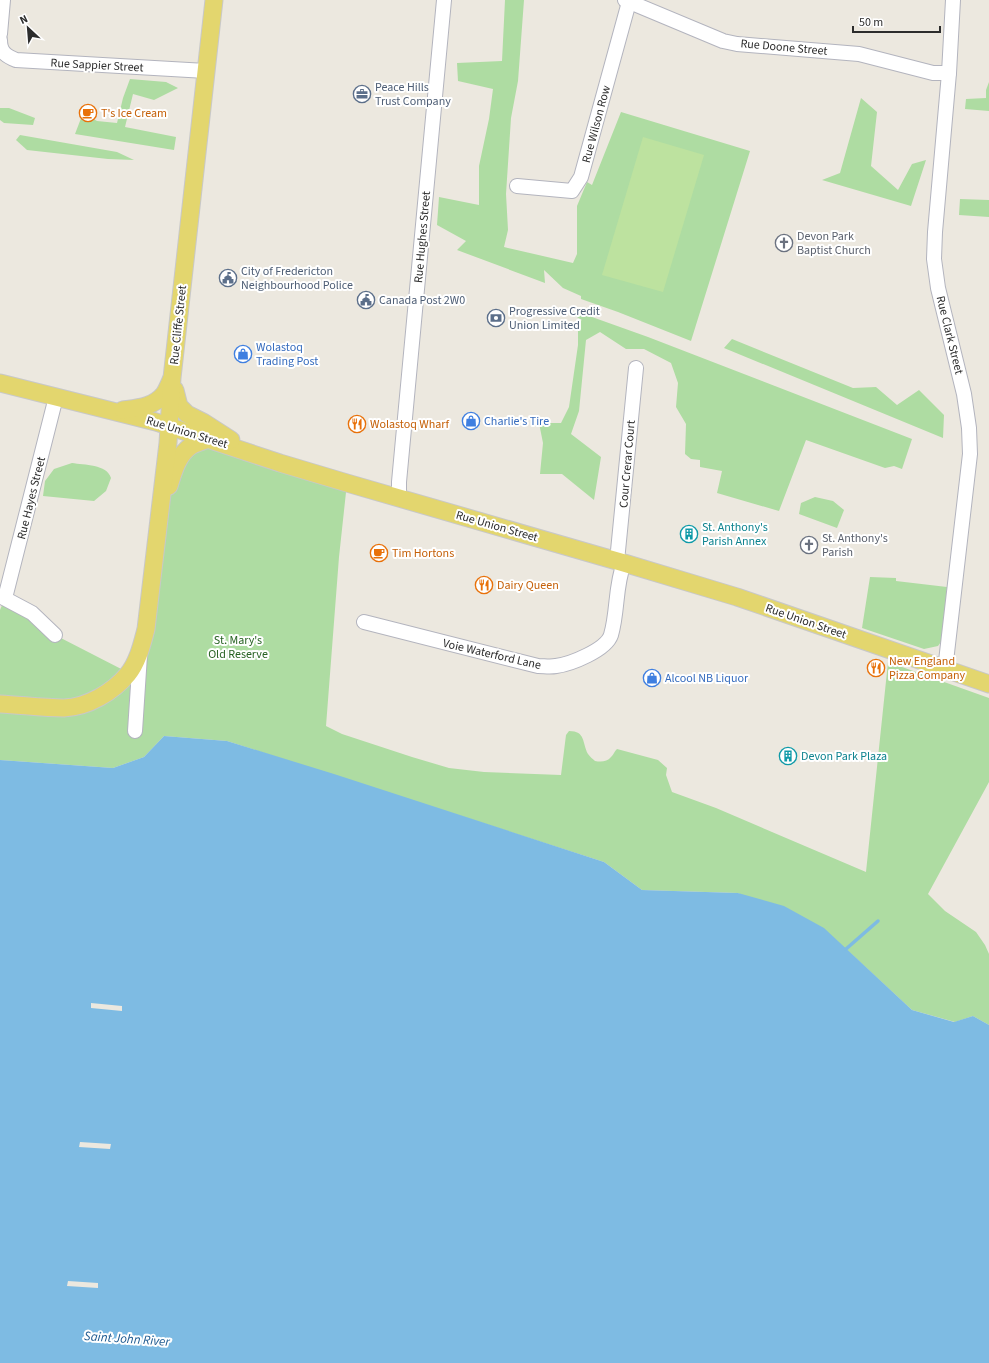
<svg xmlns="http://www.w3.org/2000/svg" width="989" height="1363" font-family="'Source Sans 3',sans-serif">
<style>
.green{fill:#aedca2}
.pitch{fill:#bde29f}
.water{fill:#7ebbe3;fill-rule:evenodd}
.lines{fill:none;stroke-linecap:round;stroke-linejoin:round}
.stream{stroke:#7ebbe3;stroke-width:3.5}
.minor-casing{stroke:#b3b4be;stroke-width:16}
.major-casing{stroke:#c8c8c8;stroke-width:19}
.minor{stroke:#fff;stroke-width:14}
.major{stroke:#e3d66e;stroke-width:17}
.labels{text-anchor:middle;stroke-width:4;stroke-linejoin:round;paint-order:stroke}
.street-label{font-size:12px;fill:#2c2c2c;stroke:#fff}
.service-label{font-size:12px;fill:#4e5e75;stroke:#fff;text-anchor:start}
.food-label{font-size:12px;fill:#c56008;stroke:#fff;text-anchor:start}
.worship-label{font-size:12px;fill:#5b616d;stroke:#fff;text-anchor:start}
.shop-label{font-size:12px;fill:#366cbe;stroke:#fff;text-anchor:start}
.culture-label{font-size:12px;fill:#0d838f;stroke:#fff;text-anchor:start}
.park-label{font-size:12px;fill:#276222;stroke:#fff}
.water-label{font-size:13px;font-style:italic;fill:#1c5990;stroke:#fff}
</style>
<rect width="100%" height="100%" fill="#ece8df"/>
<g class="green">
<path d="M505 0H524L518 81 511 118 506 194 508 230 504 247 573 263 577 254V206L587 182 592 185 621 112 750 151 691 341 618 312 581 299V296L563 288 544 270 545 283 457 250 466 241 437 225 439 197 479 205V166L489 119 493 89 458 81 457 63 502 61Z"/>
<path d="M130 79 166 82 178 88 154 100 133 94 125 127 176 137 174 150 75 134 83 113 97 121 117 123 123 98Z"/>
<path d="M989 82V111L965 109 966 99 986 98V90Z"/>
<path d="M861 98 877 112 871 166 898 190 912 164 926 160 911 206 822 180 840 173Z"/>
<path d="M0 108H9L35 118 33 125 4 123 0 120Z"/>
<path d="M20 135 117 152 134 160 108 159 27 150 16 140Z"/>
<path d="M960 199 989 200V217L959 215Z"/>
<path d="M578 312 648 337 912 439 902 469 894 466 885 468 806 440 779 511 717 493 722 471 700 467V460L691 459 685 454 686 424 676 407 678 383 671 363 644 349H626L600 332 586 340 579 411 571 434 601 457 594 500 562 474H540L543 443 539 423H561L569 407 578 345V322L582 320 575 316Z"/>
<path d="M732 339 853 388 876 387 897 405 919 390 944 415 943 438 724 348Z"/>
<path d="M209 439 347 483 339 557 326 726 342 734 412 757 449 768 484 772 561 775 566 735 569 731C586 731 582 743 588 754 590 757 593 759 595 761 601 762 607 762 611 757 614 754 614 752 617 749L658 760 667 768 666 775 672 792 716 808 866 872 888 662 989 698V782L928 894 945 911 976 932 985 945 989 954V1025L973 1016 955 1022 912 1010 846 949 738 893 642 890 604 862 227 741 164 736 144 757 113 768 0 760V610L5 598 55 635 129 673 141 649 159 512 176 466Z"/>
<path d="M72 463C84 465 107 464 111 478L106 491 94 501 43 496 45 481 54 469Z"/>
<path d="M815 497 833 501 844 510 837 528 799 514 801 503Z"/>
<path d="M870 577 896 578V581L947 587 943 639 938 646 924 649 862 628Z"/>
</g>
<path class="pitch" d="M643 137 704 155 663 292 602 275Z"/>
<path class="water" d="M164 736 227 741 334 774 604 862 642 890 738 893 784 906 824 928 912 1010 954 1022 973 1016 989 1025V1363H0V760L113 768 144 757ZM91 1003 122 1006V1011L91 1008ZM80 1142 111 1144 110 1149 79 1147ZM68 1281 98 1283V1288L67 1286Z"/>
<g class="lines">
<path class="stream" d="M846 949 878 921"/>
<defs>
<g id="minor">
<path d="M625 0 723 41 737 44 859 54 933 73H949"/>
<path d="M0 34 3 0"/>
<path d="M0 40C0 52 6 56 16 60L206 71"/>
<path d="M517 186 572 191 581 177 629 2"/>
<path d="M399 498V482L444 0"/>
<path d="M617 561 636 368"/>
<path d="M0 596 32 613 55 635"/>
<path d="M5 598 56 397"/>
<path d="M364 622 538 666C544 666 550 667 556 666 571 664 606 650 611 635 618 611 615 586 624 563"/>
<path d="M945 670 970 454 969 428 964 394 938 288 934 259 935 232 949 73 953 0"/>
<path d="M135 731 140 655"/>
</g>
<g id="major">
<path d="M0 383 156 422 280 463 347 483 624 563 737 597 989 684"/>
<path d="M175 390 179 406 187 414 203 422 231 440"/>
<path d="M123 410C137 408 154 407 164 394 167 390 169 384 171 380"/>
<path d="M169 486C173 473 178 454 191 446 196 443 203 441 209 439"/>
<path d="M0 704C21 705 43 708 64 708 88 707 113 692 128 674 138 662 142 644 146 629L168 443 172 378 214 0"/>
</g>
</defs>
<use href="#minor" class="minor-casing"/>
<use href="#major" class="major-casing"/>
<use href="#minor" class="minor"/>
<use href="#major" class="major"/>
</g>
<defs>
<symbol id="office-ring" viewBox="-11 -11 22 22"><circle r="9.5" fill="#fff" stroke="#5c6f8a" stroke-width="1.5"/><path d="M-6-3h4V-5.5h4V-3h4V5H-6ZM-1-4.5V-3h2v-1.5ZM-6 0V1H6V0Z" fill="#5c6f8a"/></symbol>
<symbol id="cafe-ring" viewBox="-11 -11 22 22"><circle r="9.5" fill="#fff" stroke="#e8710a" stroke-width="1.5"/><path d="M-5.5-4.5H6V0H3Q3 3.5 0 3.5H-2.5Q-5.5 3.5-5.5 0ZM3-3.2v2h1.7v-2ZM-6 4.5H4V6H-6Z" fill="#e8710a"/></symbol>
<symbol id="church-ring" viewBox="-11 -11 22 22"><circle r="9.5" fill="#fff" stroke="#6b7280" stroke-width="1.5"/><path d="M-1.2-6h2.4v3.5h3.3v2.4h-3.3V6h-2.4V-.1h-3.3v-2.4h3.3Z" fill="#6b7280"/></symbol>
<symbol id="civic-ring" viewBox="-11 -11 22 22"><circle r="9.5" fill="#fff" stroke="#5c6f8a" stroke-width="1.5"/><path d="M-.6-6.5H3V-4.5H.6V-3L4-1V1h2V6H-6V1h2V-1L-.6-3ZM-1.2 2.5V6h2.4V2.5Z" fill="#5c6f8a"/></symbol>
<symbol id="bank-ring" viewBox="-11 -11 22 22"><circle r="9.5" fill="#fff" stroke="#5c6f8a" stroke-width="1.5"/><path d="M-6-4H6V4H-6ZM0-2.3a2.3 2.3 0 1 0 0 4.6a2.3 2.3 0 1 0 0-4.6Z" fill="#5c6f8a"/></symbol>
<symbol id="shop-ring" viewBox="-11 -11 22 22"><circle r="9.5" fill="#fff" stroke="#3f7fe0" stroke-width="1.5"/><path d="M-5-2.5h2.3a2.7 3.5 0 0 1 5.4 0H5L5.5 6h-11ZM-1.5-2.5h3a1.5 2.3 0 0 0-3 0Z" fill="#3f7fe0"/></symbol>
<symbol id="restaurant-ring" viewBox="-11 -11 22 22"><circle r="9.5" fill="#fff" stroke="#e8710a" stroke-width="1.5"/><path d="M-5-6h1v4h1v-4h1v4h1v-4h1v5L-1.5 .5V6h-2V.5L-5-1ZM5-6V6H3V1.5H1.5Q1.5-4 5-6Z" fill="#e8710a"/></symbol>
<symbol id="building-ring" viewBox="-11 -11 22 22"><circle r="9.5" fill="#fff" stroke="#0f9aa8" stroke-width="1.5"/><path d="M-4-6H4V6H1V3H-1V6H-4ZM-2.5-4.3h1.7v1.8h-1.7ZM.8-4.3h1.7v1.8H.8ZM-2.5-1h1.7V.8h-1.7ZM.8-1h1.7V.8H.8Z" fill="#0f9aa8"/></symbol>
</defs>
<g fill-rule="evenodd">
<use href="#office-ring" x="352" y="84" width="20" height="20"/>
<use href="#cafe-ring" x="78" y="103" width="20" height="20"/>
<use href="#church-ring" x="774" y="233" width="20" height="20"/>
<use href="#civic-ring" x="218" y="268" width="20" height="20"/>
<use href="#civic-ring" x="356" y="290" width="20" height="20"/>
<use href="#bank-ring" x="486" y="308" width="20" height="20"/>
<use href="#shop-ring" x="233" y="344" width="20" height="20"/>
<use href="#shop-ring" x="461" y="411" width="20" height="20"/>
<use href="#restaurant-ring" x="347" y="414" width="20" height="20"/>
<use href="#building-ring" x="679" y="524" width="20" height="20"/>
<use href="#church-ring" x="799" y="535" width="20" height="20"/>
<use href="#cafe-ring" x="369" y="543" width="20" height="20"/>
<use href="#restaurant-ring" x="474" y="575" width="20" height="20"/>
<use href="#restaurant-ring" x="866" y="658" width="20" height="20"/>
<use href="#shop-ring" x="642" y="668" width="20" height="20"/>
<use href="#building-ring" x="778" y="746" width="20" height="20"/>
</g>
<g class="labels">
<g class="street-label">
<text transform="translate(784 47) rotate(5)" y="4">Rue Doone Street</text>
<text transform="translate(97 65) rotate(3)" y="4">Rue Sappier Street</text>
<text transform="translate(596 124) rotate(-75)" y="4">Rue Wilson Row</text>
<text transform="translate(422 237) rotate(-85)" y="4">Rue Hughes Street</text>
<text transform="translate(178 325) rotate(-84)" y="4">Rue Cliffe Street</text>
<text transform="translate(950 335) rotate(76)" y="4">Rue Clark Street</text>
<text transform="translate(187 432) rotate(17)" y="4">Rue Union Street</text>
<text transform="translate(627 464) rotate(-85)" y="4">Cour Crerar Court</text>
<text transform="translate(31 498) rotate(-76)" y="4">Rue Hayes Street</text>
<text transform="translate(497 526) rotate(16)" y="4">Rue Union Street</text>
<text transform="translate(806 621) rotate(19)" y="4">Rue Union Street</text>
<text transform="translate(492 654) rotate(13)" y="4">Voie Waterford Lane</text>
</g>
<g class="service-label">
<text x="375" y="91">Peace Hills<tspan x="375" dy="14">Trust Company</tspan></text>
<text x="241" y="275">City of Fredericton<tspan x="241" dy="14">Neighbourhood Police</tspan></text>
<text x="379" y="304">Canada Post 2W0</text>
<text x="509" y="315">Progressive Credit<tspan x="509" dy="14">Union Limited</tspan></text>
</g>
<g class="food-label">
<text x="101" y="117">T's Ice Cream</text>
<text x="370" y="428">Wolastoq Wharf</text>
<text x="392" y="557">Tim Hortons</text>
<text x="497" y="589">Dairy Queen</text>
<text x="889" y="665">New England<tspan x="889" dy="14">Pizza Company</tspan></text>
</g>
<g class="worship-label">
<text x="797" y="240">Devon Park<tspan x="797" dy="14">Baptist Church</tspan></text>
<text x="822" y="542">St. Anthony's<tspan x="822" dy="14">Parish</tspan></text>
</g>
<g class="shop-label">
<text x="256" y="351">Wolastoq<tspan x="256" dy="14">Trading Post</tspan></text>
<text x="484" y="425">Charlie's Tire</text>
<text x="665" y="682">Alcool NB Liquor</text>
</g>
<g class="culture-label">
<text x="702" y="531">St. Anthony's<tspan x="702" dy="14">Parish Annex</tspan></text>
<text x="801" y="760">Devon Park Plaza</text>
</g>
<g class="park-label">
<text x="238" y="644">St. Mary's<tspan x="238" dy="14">Old Reserve</tspan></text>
</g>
<g class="water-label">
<text transform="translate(127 1338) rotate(4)" y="5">Saint John River</text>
</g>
</g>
<g transform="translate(28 28) rotate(334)" stroke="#ffffff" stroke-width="3" paint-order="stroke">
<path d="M0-3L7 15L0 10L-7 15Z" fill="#2c2c2c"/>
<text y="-6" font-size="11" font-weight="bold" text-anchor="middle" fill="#2c2c2c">N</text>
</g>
<path d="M853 26v6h87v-6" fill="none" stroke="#2c2c2c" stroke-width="2"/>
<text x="859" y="26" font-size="12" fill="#2c2c2c" stroke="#ffffff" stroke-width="3" paint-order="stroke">50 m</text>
</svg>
